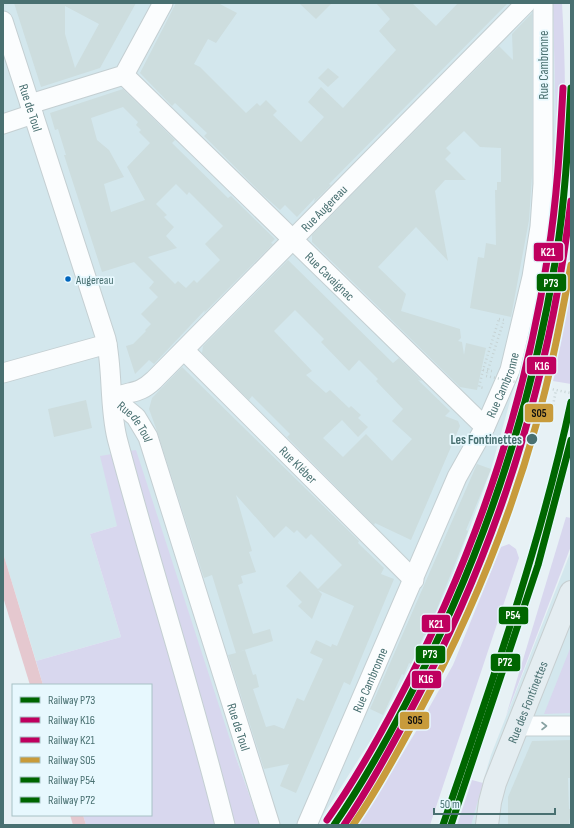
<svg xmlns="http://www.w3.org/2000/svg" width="574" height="828" font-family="'Sofia Sans Condensed',sans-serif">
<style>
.residential{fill:#d3e7ed}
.green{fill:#d8d7ee}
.water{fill:#e5c8cf}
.building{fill:#cdddde;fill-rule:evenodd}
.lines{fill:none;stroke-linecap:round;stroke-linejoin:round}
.minor-casing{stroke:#c4cfd2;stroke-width:21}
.major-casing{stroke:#c7cfd1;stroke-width:24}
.path{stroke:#c6d3d4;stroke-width:2.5;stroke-dasharray:1 3;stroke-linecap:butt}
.minor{stroke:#fbfdfe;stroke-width:19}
.major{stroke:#e4edf1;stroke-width:22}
.path-bridge{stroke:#c6d3d4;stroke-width:2.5;stroke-dasharray:1 3;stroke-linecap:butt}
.rail-1-casing{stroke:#e7f8fe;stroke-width:10}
.rail-2-casing{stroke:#e7f8fe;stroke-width:10}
.rail-3-casing{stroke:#e7f8fe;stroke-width:10}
.rail-4-casing{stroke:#e7f8fe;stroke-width:10}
.rail-5-casing{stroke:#e7f8fe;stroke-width:10}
.rail-6-casing{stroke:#e7f8fe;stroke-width:10}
.rail-1{stroke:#060;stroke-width:7}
.rail-2{stroke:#bf005f;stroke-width:7}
.rail-3{stroke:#bf005f;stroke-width:7}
.rail-4{stroke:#c89b3b;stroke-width:7}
.rail-5{stroke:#060;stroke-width:7}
.rail-6{stroke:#060;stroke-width:7}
.oneway{stroke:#87a1a2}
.bus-dot{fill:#0065bd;stroke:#e7f8fe;stroke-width:1.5}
.stop-dot{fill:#497071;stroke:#e7f8fe;stroke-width:1.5}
.labels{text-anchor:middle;stroke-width:3.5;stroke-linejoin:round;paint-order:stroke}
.bus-label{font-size:12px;fill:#497071;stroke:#e7f8fe;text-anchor:start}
.street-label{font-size:13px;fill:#497071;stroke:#e7f8fe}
.stop-label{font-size:13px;font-weight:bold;fill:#497071;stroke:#e7f8fe;text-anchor:end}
.line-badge{stroke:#e7f8fe;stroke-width:1.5}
.badge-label{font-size:11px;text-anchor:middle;font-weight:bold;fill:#fff}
.pale-badge-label{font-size:11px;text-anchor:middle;font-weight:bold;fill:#111}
</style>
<rect width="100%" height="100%" fill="#e7f1f5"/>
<g class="residential">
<path d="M3 3H553L556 134 553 214 539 298 491 469 445 596 426 636 372 738 317 825H260L235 755 117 526 90 534 121 637 36 661 3 553Z"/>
<path d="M571 551V825H470L491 755Z"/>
</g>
<g class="green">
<path d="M553 3H562C566 72 567 140 558 209 555 239 545 269 539 298L553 214 556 134Z"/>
<path d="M571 244V384L553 381 558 362 549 360 560 316Z"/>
<path d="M136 450 235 755 260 825H86L83 815H151V685H43L36 661 121 637 90 534 117 526 100 456Z"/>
<path d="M566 517 571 518V546L506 716Z"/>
<path d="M509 544 516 549 519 558 430 825H359L415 733 453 665 501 547Z"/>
<path d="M571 646V713L544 714Z"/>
<path d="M472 780 483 783 471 825H457Z"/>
</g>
<g class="water">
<path d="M3 553 43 685H30L3 597Z"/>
<path d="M70 815H83L86 825H73Z"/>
</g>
<g class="building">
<path d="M14 3H136L100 68 41 87ZM65 6 99 24 75 68 65 34Z"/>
<path d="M176 3H218L237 13 216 43 208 39 194 64 200 67 246 113 257 103 260 106 266 100 277 111 273 115 301 142 324 117 308 102 321 87 343 108 396 50 379 31 390 19 376 3H412L436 26 458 3H508L329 184 331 185 314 202 315 198 297 217 285 205 280 210 263 195 204 136 207 133 175 103 172 106 140 73Z"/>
<path d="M299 3H332L316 19Z"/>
<path d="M532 13V176L529 220 511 317 470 308 478 257 484 258 486 243 496 245 495 190H497V182H501V148L480 147 464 131 446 148 451 153 445 159 466 180H445L435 191 448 261 416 227 378 267 406 294 401 311 460 329 461 338 458 341 462 342 464 355 466 343 486 348 477 390 460 387 312 242V235L499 46 513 60 512 34Z"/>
<path d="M328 68 339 77 328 87 318 78Z"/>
<path d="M123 89 175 140 172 143 228 198 231 196 275 239 271 243 273 244 204 313 205 310 154 364 149 360 135 374 126 346 133 344 146 331 145 330 151 324 141 314 158 297 149 288 154 282 134 262 102 272 64 155H66L58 129 55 130 50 113ZM123 107 138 122 136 125 141 130 139 132 150 143 127 167 145 200 111 212 104 184 124 177 109 150 97 140 91 118ZM176 184 187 195 189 192 223 226 205 244 220 260 197 283 194 280 186 288 178 281 175 284 148 257 177 248 166 236 174 227 164 217 167 215 156 204Z"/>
<path d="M288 260 393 363 399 358 422 381 418 380 450 411 445 416 458 421 460 426 411 540 375 523 374 525 287 437 290 434 252 396 249 400 202 353 203 346ZM295 310 324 339 321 342 349 371 359 360 378 379 376 381 403 409 392 421 412 439 392 461 366 434 343 457 323 438 342 420 358 437 368 427 358 418 361 415 351 406 349 408 330 390 326 393 306 375 312 371 274 331Z"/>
<path d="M182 367 359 541 358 543 384 568 381 574 394 579 350 685 344 682 296 793 280 786 289 764 264 769 228 655 236 653 212 575 204 578 158 434 149 409 152 398ZM236 495 274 538 286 526 294 533 297 530 306 539 311 534 342 565 318 589 300 571 286 586 302 602 298 606 312 619 322 594 318 590 354 606 337 646 332 644 331 647 316 640 310 653 323 659 304 701 297 698 284 729 274 725 266 727 253 689 259 687 256 674 253 675 245 650 238 652 273 641 270 629 253 634 238 585 243 583 241 576 256 572 249 552 252 551Z"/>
<path d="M86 400 92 428 54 437 48 409Z"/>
<path d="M477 464 491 469 466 530 468 531 426 636 424 635 411 664 409 663 404 675 402 674 383 715 370 709Z"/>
<path d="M571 740V778H568L569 809H571L569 825H508V797L532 741Z"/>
</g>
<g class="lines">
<defs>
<g id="minor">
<path id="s1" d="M3 21 106 339C113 371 109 405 117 438 151 567 193 695 225 825"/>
<path id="s2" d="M124 75 485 427"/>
<path d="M30 104 124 75 163 3"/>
<path d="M3 124 33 114"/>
<path id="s3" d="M184 350 414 580"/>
<path d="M3 373 107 344"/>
<path id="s4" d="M113 398C132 390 138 395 154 380L526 3"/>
<path id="s5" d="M113 398 136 417 148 437 270 825"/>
<path d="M518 726H571"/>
<path id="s6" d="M307 825 457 477 485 427 510 370 532 277 540 227 543 184V3"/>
</g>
<g id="major">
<path id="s7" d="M487 825 490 802 495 783 571 592"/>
</g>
</defs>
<use href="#minor" class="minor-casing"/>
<use href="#major" class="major-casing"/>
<g class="path">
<path d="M483 370 479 387 484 388"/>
<path d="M492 371 483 370 499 319"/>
<path d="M550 421 556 390"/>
</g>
<use href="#minor" class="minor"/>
<use href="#major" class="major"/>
<path class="path-bridge" d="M499 319 504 320 486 376 571 393"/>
<defs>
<path id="rail-1" d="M334 825C361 786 384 745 406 703 480 563 531 413 556 257 565 201 568 144 571 88"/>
<path id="rail-2" d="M344 825C370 787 392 746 413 706 498 547 550 380 571 201"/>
<path id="rail-3" d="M327 820C354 782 377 741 399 699 473 560 524 411 548 255 557 200 560 144 563 88"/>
<path id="rail-4" d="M353 825C378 789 399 750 419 712 468 621 508 525 536 425 551 372 561 319 571 265"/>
<path id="rail-5" d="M443 825C491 685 540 547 571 402"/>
<path id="rail-6" d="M451 825 538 565 571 440"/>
</defs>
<use href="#rail-1" class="rail-1-casing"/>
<use href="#rail-2" class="rail-2-casing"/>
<use href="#rail-3" class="rail-3-casing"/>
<use href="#rail-4" class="rail-4-casing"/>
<use href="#rail-5" class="rail-5-casing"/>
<use href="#rail-6" class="rail-6-casing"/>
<use href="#rail-1" class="rail-1"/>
<use href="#rail-2" class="rail-2"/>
<use href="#rail-3" class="rail-3"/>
<use href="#rail-4" class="rail-4"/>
<use href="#rail-5" class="rail-5"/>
<use href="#rail-6" class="rail-6"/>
</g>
<defs><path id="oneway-chevron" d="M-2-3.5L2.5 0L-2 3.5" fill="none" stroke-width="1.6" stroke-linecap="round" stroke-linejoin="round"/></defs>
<use class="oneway" href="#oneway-chevron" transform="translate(544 726)"/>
<circle class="bus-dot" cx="68" cy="279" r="3.5"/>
<circle class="stop-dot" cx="532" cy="439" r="6"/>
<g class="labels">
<g class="bus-label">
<text x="76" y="284">Augereau</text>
</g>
<g class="street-label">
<text transform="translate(543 65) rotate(-90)" y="5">Rue Cambronne</text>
<text dy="5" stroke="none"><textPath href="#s1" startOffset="91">Rue de Toul</textPath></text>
<text dy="5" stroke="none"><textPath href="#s4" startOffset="287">Rue Augereau</textPath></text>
<text dy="5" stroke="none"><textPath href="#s2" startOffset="288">Rue Cavaignac</textPath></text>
<text dy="5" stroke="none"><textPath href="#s6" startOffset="482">Rue Cambronne</textPath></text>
<text dy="5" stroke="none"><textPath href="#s5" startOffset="33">Rue de Toul</textPath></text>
<text dy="5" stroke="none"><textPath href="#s3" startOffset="162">Rue Kléber</textPath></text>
<text dy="5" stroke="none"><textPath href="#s6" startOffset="158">Rue Cambronne</textPath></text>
<text dy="5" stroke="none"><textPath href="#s7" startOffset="130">Rue des Fontinettes</textPath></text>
<text dy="5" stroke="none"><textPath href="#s5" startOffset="357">Rue de Toul</textPath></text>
</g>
<g class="stop-label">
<text x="522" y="444">Les Fontinettes</text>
</g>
</g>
<g class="line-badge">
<rect x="533" y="242" width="31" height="20" rx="4" fill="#bf005f"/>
<rect x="536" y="273" width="31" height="19" rx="4" fill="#060"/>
<rect x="526" y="356" width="31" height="19" rx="4" fill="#bf005f"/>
<rect x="524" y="403" width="30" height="20" rx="4" fill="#c89b3b"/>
<rect x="498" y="606" width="31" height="19" rx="4" fill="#060"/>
<rect x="421" y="614" width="30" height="19" rx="4" fill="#bf005f"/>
<rect x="415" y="645" width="31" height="19" rx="4" fill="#060"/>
<rect x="490" y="653" width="31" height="19" rx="4" fill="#060"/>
<rect x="411" y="670" width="31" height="19" rx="4" fill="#bf005f"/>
<rect x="399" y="711" width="31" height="19" rx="4" fill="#c89b3b"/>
</g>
<g class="badge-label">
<text x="548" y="256">K21</text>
<text x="551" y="287">P73</text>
<text x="542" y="370">K16</text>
<text x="513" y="619">P54</text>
<text x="436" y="628">K21</text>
<text x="430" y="658">P73</text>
<text x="505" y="666">P72</text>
<text x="426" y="683">K16</text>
</g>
<g class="pale-badge-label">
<text x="539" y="417">S05</text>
<text x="415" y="724">S05</text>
</g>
<rect width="574" height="828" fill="none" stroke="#497071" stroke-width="8"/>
<rect x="12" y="684" width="140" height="132" fill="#e7f8fe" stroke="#a8c2c6"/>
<rect x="20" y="697" width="20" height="6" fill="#006600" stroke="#a8c2c6"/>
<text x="48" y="704" font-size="12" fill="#497071">Railway P73</text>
<rect x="20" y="717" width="20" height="6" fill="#bf005f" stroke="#a8c2c6"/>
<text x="48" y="724" font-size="12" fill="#497071">Railway K16</text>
<rect x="20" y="737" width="20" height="6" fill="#bf005f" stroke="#a8c2c6"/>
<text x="48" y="744" font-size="12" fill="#497071">Railway K21</text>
<rect x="20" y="757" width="20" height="6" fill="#c89b3b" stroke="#a8c2c6"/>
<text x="48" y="764" font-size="12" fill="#497071">Railway S05</text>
<rect x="20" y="777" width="20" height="6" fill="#006600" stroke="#a8c2c6"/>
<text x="48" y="784" font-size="12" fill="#497071">Railway P54</text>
<rect x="20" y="797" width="20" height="6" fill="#006600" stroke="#a8c2c6"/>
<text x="48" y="804" font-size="12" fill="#497071">Railway P72</text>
<path d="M434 808v6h121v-6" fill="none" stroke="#497071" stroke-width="2"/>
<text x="440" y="808" font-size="12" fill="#497071" stroke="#e7f8fe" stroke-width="3" paint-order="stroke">50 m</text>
</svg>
